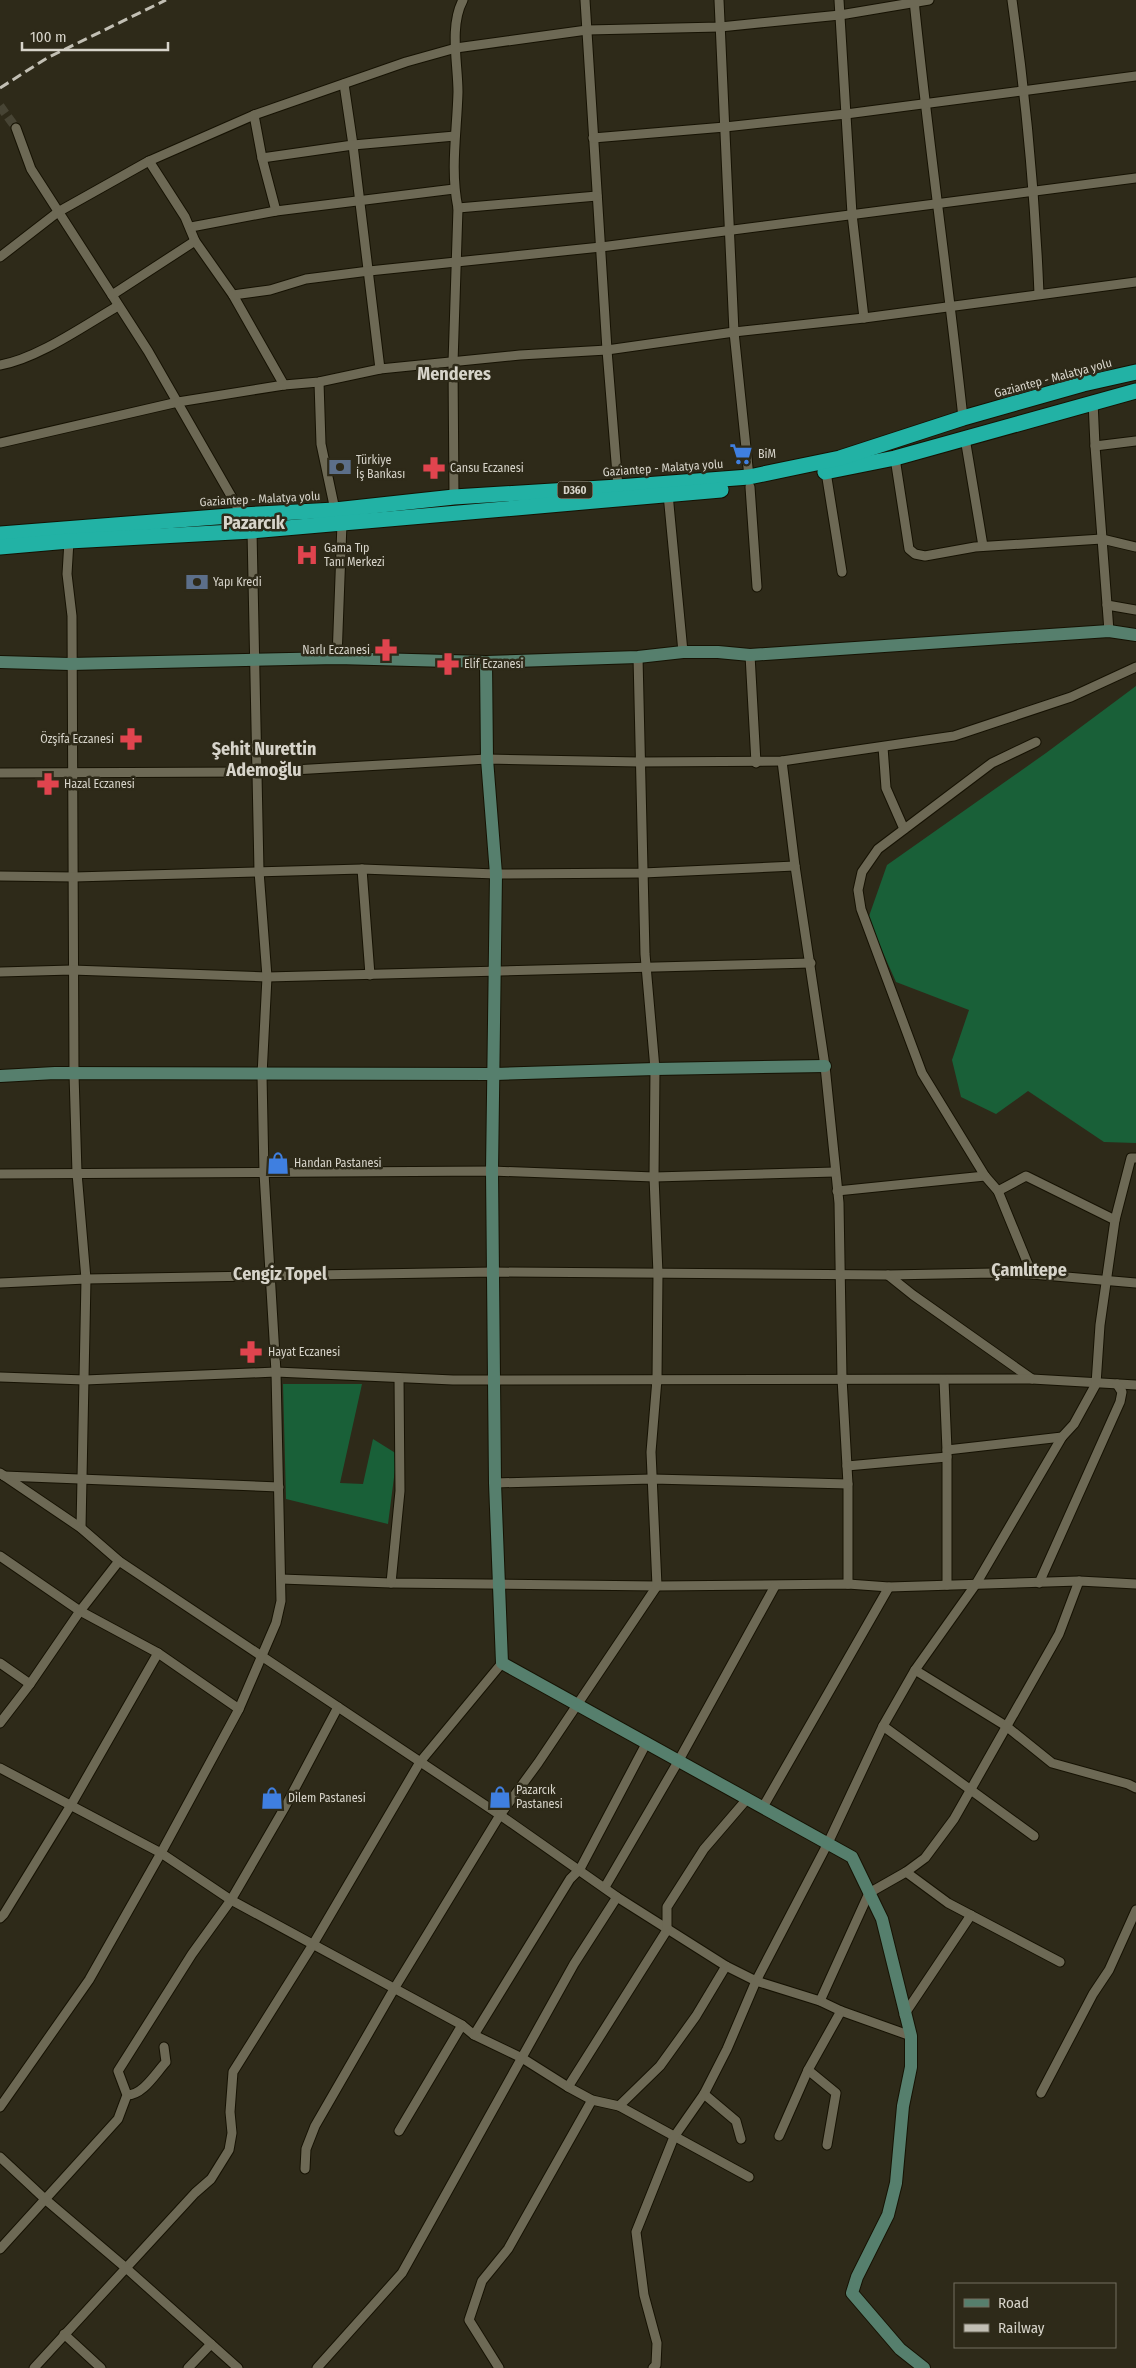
<svg xmlns="http://www.w3.org/2000/svg" width="1136" height="2368" font-family="'Fira Sans Condensed',sans-serif">
<style>
.forest{fill:#196038}
.lines{fill:none;stroke-linecap:round;stroke-linejoin:round}
.street-tunnel{stroke:#474434;stroke-width:9;stroke-dasharray:9 4.5;stroke-linecap:butt}
.street-casing{stroke:#161203;stroke-width:11}
.secondary-casing{stroke:#161203;stroke-width:14}
.highway-casing{stroke:#161203;stroke-width:17}
.street{stroke:#6d6955;stroke-width:9}
.secondary{stroke:#567f6d;stroke-width:12}
.highway{stroke:#22b2a5;stroke-width:15}
.rail{stroke:#c2bfb4;stroke-width:3;stroke-dasharray:10 5;stroke-linecap:butt}
.labels{text-anchor:middle;stroke-width:5;stroke-linejoin:round;paint-order:stroke}
.shield{fill:#2e2a19;stroke:#a4a195;stroke-width:1}
.shield-label{font-size:11px;font-weight:bold;fill:#d7d4ca}
.street-label{font-size:12px;fill:#d7d4ca;stroke:#2e2a19}
.poi-label{font-size:12px;fill:#d7d4ca;stroke:#2e2a19;text-anchor:start}
.district-label{font-size:18px;font-weight:bold;fill:#d7d4ca;stroke:#2e2a19}
</style>
<rect width="100%" height="100%" fill="#2e2a19"/>
<g class="forest">
<path d="M1136 686V1143L1104 1142 1028 1091 996 1114 961 1097 952 1060 969 1010 896 982 868 919 887 865 1046 753Z"/>
<path d="M283 1384H362L340 1483 363 1484 373 1439 397 1454 388 1524 286 1499Z"/>
</g>
<g class="lines">
<path class="street-tunnel" d="M0 106 16 128"/>
<defs>
<g id="street">
<path d="M585 0 607 350 618 487"/>
<path d="M719 0 734 332 749 477"/>
<path d="M839 0 852 214 864 318"/>
<path d="M914 0C928 140 948 278 963 418"/>
<path d="M1012 0C1026 98 1035 195 1039 294"/>
<path d="M344 84 353 145 380 369"/>
<path d="M254 115 262 158 276 211"/>
<path d="M16 128 31 169 148 351 242 515"/>
<path d="M593 138 725 127 846 114 1136 76"/>
<path d="M262 158 353 145 455 136"/>
<path d="M149 161 185 217 195 241 233 295 284 385"/>
<path d="M458 208 597 196"/>
<path d="M191 227 276 211 454 189"/>
<path d="M0 257 58 212 149 161 254 115 406 62 456 48 587 30 720 27 840 15 929 0"/>
<path d="M112 295 195 241"/>
<path d="M233 295 270 290 306 279 369 271 601 247 1136 178"/>
<path d="M0 365C37 359 85 325 118 306"/>
<path d="M319 382 321 444 335 510"/>
<path d="M1093 401 1095 446 1109 631"/>
<path d="M965 438 983 546"/>
<path d="M0 443 178 402 284 385 319 382 380 369 520 355 607 350 734 332 864 318 1136 282"/>
<path d="M1095 446 1136 441"/>
<path d="M895 458 909 549 915 554 925 556 975 547 1102 539 1136 547"/>
<path d="M826 472 842 572"/>
<path d="M750 487 757 587"/>
<path d="M668 494 683 652"/>
<path d="M454 497 453 363 458 208C450 170 457 131 458 92 458 64 449 26 463 0"/>
<path d="M69 541 67 574 72 616 74 1074 77 1173 86 1279 81 1528"/>
<path d="M1107 605 1136 610"/>
<path d="M750 655 756 763"/>
<path d="M337 658 342 523"/>
<path d="M883 747 886 788 904 829"/>
<path d="M782 761 795 866 825 1066 839 1203 842 1378 848 1484V1584"/>
<path d="M0 773 258 772 487 759 639 762 782 761 954 736 1071 697 1136 667"/>
<path d="M362 869 370 975"/>
<path d="M0 876 74 877 362 869 496 874 643 873 795 866"/>
<path d="M0 972 72 970 267 977 811 963"/>
<path d="M0 1174 492 1171 654 1177 835 1172"/>
<path d="M837 1191 985 1176"/>
<path d="M998 1191 1026 1176 1115 1220"/>
<path d="M1032 1274 998 1191 985 1176 922 1073 861 909 858 890 862 872 878 849 992 763 1036 742"/>
<path d="M888 1275 913 1295 1032 1379"/>
<path d="M0 1283 86 1279 493 1272 888 1275 994 1273 1032 1274 1136 1283"/>
<path d="M0 1377 85 1380 276 1372 453 1380 1032 1379 1136 1385"/>
<path d="M944 1380 947 1450V1585"/>
<path d="M947 1450 1062 1437"/>
<path d="M847 1466 947 1457"/>
<path d="M0 1473 81 1528 119 1561 500 1815 617 1897 726 1966 756 1981 820 2001 841 2011 911 2036"/>
<path d="M4 1476 279 1487"/>
<path d="M495 1483 652 1479 848 1484"/>
<path d="M0 1556 80 1611 158 1653 239 1709"/>
<path d="M281 1579 391 1583 657 1586 848 1584 889 1587 1079 1581 1136 1584"/>
<path d="M391 1583 400 1491 399 1378"/>
<path d="M1039 1583 1120 1402 1122 1392 1117 1384"/>
<path d="M0 1663 30 1684"/>
<path d="M915 1670 1006 1726 1052 1763 1128 1784 1136 1788"/>
<path d="M0 1723 30 1684 80 1611 119 1561"/>
<path d="M883 1726 1034 1836"/>
<path d="M0 1768 161 1853 231 1900 462 2025 474 2035 522 2058 568 2087 592 2100 619 2106 749 2177"/>
<path d="M763 1807 889 1587"/>
<path d="M906 1872 948 1903 1060 1962"/>
<path d="M605 1887 679 1760 775 1586"/>
<path d="M0 1918 4 1914 71 1805 158 1653"/>
<path d="M820 2001 869 1893 906 1872 925 1858 954 1819 1059 1634 1079 1581"/>
<path d="M904 2015 971 1915"/>
<path d="M474 2035 570 1879 580 1869 647 1742"/>
<path d="M568 2087 667 1930V1907L704 1849 747 1799"/>
<path d="M1041 2093 1093 1994 1109 1970 1136 1910"/>
<path d="M704 2094 736 2121 741 2139"/>
<path d="M127 2095C143 2095 155 2074 166 2062L164 2047"/>
<path d="M619 2106 660 2066 696 2016 726 1966"/>
<path d="M0 2107 89 1980 161 1853 239 1709 276 1623 281 1601 276 1372 264 1173 262 1075 267 977 259 871 252 531"/>
<path d="M399 2131 462 2025"/>
<path d="M779 2136 808 2070"/>
<path d="M827 2145 836 2093 808 2070 841 2011"/>
<path d="M0 2157 46 2200 126 2268 195 2193 211 2179 229 2150 232 2133 230 2112 233 2072 312 1946 420 1762 502 1663"/>
<path d="M305 2169 306 2149 315 2126 394 1989 500 1815 538 1763 657 1586 651 1452 657 1379 658 1274 654 1177 655 1069 645 954 638 657"/>
<path d="M0 2249 118 2119 127 2095 118 2071 192 1954 231 1900 285 1807 338 1707"/>
<path d="M64 2334 101 2368"/>
<path d="M34 2368 126 2268 238 2368"/>
<path d="M188 2368 211 2344"/>
<path d="M317 2368 402 2273 574 1964 617 1897"/>
<path d="M499 2368 469 2320 482 2281 508 2249 592 2100"/>
<path d="M653 2368 656 2365 657 2343 644 2295 636 2232 674 2137 704 2094 727 2049 756 1981 828 1843 883 1726 915 1670 976 1584 1062 1437 1074 1424 1096 1384 1100 1325 1115 1220 1131 1158H1136"/>
</g>
<g id="secondary">
<path d="M0 662 70 664 337 658 486 662 638 657 683 652H718L750 655 1109 631 1136 635"/>
<path d="M486 662 487 759 496 874 492 1171 495 1483 502 1663 852 1857 882 1919 911 2036V2067L903 2106 896 2183 888 2215 857 2277 852 2293 900 2349 924 2368"/>
<path d="M0 1076 55 1073 495 1074 655 1069 825 1066"/>
</g>
<g id="highway">
<path d="M825 472 895 458 1136 391"/>
<path d="M0 534 242 515 335 510 454 497 618 487 749 477 840 458 963 418 1083 384 1136 372"/>
<path d="M0 547 69 541 252 531 721 490"/>
</g>
</defs>
<use href="#street" class="street-casing"/>
<use href="#secondary" class="secondary-casing"/>
<use href="#highway" class="highway-casing"/>
<use href="#street" class="street"/>
<use href="#secondary" class="secondary"/>
<use href="#highway" class="highway"/>
<path class="rail" d="M0 88 47 58 166 0"/>
</g>
<defs>
<symbol id="supermarket-bare" viewBox="-9 -9 18 18"><path d="M-6-5.5h2.5l.6 2H6L4.5 2H-2.5L-4.4-4H-6ZM-1.5 3.2a1.3 1.3 0 1 0 .1 0ZM3 3.2a1.3 1.3 0 1 0 .1 0Z" fill="#3f7fe0" stroke="#2e2a19" stroke-width="2.5" paint-order="stroke"/></symbol>
<symbol id="bank-bare" viewBox="-9 -9 18 18"><path d="M-6-4H6V4H-6ZM0-2.3a2.3 2.3 0 1 0 0 4.6a2.3 2.3 0 1 0 0-4.6Z" fill="#5c6f8a" stroke="#2e2a19" stroke-width="2.5" paint-order="stroke"/></symbol>
<symbol id="pharmacy-bare" viewBox="-9 -9 18 18"><path d="M-2-6h4v4h4v4h-4v4h-4v-4h-4v-4h4Z" fill="#e0444e" stroke="#2e2a19" stroke-width="2.5" paint-order="stroke"/></symbol>
<symbol id="hospital-bare" viewBox="-9 -9 18 18"><path d="M-5-5h3v3.5h4V-5h3V5h-3V1.5h-4V5h-3Z" fill="#e0444e" stroke="#2e2a19" stroke-width="2.5" paint-order="stroke"/></symbol>
<symbol id="shop-bare" viewBox="-9 -9 18 18"><path d="M-5-2.5h2.3a2.7 3.5 0 0 1 5.4 0H5L5.5 6h-11ZM-1.5-2.5h3a1.5 2.3 0 0 0-3 0Z" fill="#3f7fe0" stroke="#2e2a19" stroke-width="2.5" paint-order="stroke"/></symbol>
</defs>
<g fill-rule="evenodd">
<use href="#supermarket-bare" x="725" y="438" width="32" height="32"/>
<use href="#bank-bare" x="324" y="451" width="32" height="32"/>
<use href="#pharmacy-bare" x="418" y="452" width="32" height="32"/>
<use href="#hospital-bare" x="291" y="539" width="32" height="32"/>
<use href="#bank-bare" x="181" y="566" width="32" height="32"/>
<use href="#pharmacy-bare" x="370" y="634" width="32" height="32"/>
<use href="#pharmacy-bare" x="432" y="648" width="32" height="32"/>
<use href="#pharmacy-bare" x="115" y="723" width="32" height="32"/>
<use href="#pharmacy-bare" x="32" y="768" width="32" height="32"/>
<use href="#shop-bare" x="262" y="1147" width="32" height="32"/>
<use href="#pharmacy-bare" x="235" y="1336" width="32" height="32"/>
<use href="#shop-bare" x="484" y="1781" width="32" height="32"/>
<use href="#shop-bare" x="256" y="1782" width="32" height="32"/>
</g>
<g class="labels">
<rect class="shield" x="557.5" y="481.5" width="35" height="17" rx="4"/>
<g class="shield-label">
<text x="575" y="494">D360</text>
</g>
<g class="street-label">
<text transform="translate(1053 378) rotate(-15)" y="4">Gaziantep - Malatya yolu</text>
<text transform="translate(663 468) rotate(-4)" y="4">Gaziantep - Malatya yolu</text>
<text transform="translate(260 499) rotate(-3)" y="4">Gaziantep - Malatya yolu</text>
</g>
<g class="poi-label">
<text x="758" y="458">BiM</text>
<text x="356" y="464">Türkiye<tspan x="356" dy="14">İş Bankası</tspan></text>
<text x="450" y="472">Cansu Eczanesi</text>
<text x="324" y="552">Gama Tıp<tspan x="324" dy="14">Tanı Merkezi</tspan></text>
<text x="213" y="586">Yapı Kredi</text>
<text x="370" y="654" text-anchor="end">Narlı Eczanesi</text>
<text x="464" y="668">Elif Eczanesi</text>
<text x="114" y="743" text-anchor="end">Özşifa Eczanesi</text>
<text x="64" y="788">Hazal Eczanesi</text>
<text x="294" y="1167">Handan Pastanesi</text>
<text x="268" y="1356">Hayat Eczanesi</text>
<text x="516" y="1794">Pazarcık<tspan x="516" dy="14">Pastanesi</tspan></text>
<text x="288" y="1802">Dilem Pastanesi</text>
</g>
<g class="district-label">
<text x="454" y="380">Menderes</text>
<text x="254" y="529">Pazarcık</text>
<text x="264" y="755">Şehit Nurettin<tspan x="264" dy="21">Ademoğlu</tspan></text>
<text x="1029" y="1276">Çamlıtepe</text>
<text x="280" y="1280">Cengiz Topel</text>
</g>
</g>
<rect x="954" y="2283" width="162" height="65" fill="#2e2a19" stroke="#726e60"/>
<rect x="964" y="2299" width="25" height="8" fill="#567f6d" stroke="#726e60"/>
<text x="998" y="2308" font-size="15" fill="#d7d4ca">Road</text>
<rect x="964" y="2324" width="25" height="8" fill="#c2bfb4" stroke="#726e60"/>
<text x="998" y="2333" font-size="15" fill="#d7d4ca">Railway</text>
<path d="M22 42v8h146v-8" fill="none" stroke="#d7d4ca" stroke-width="2.5"/>
<text x="30" y="42" font-size="15" fill="#d7d4ca" stroke="#2e2a19" stroke-width="4" paint-order="stroke">100 m</text>
</svg>
